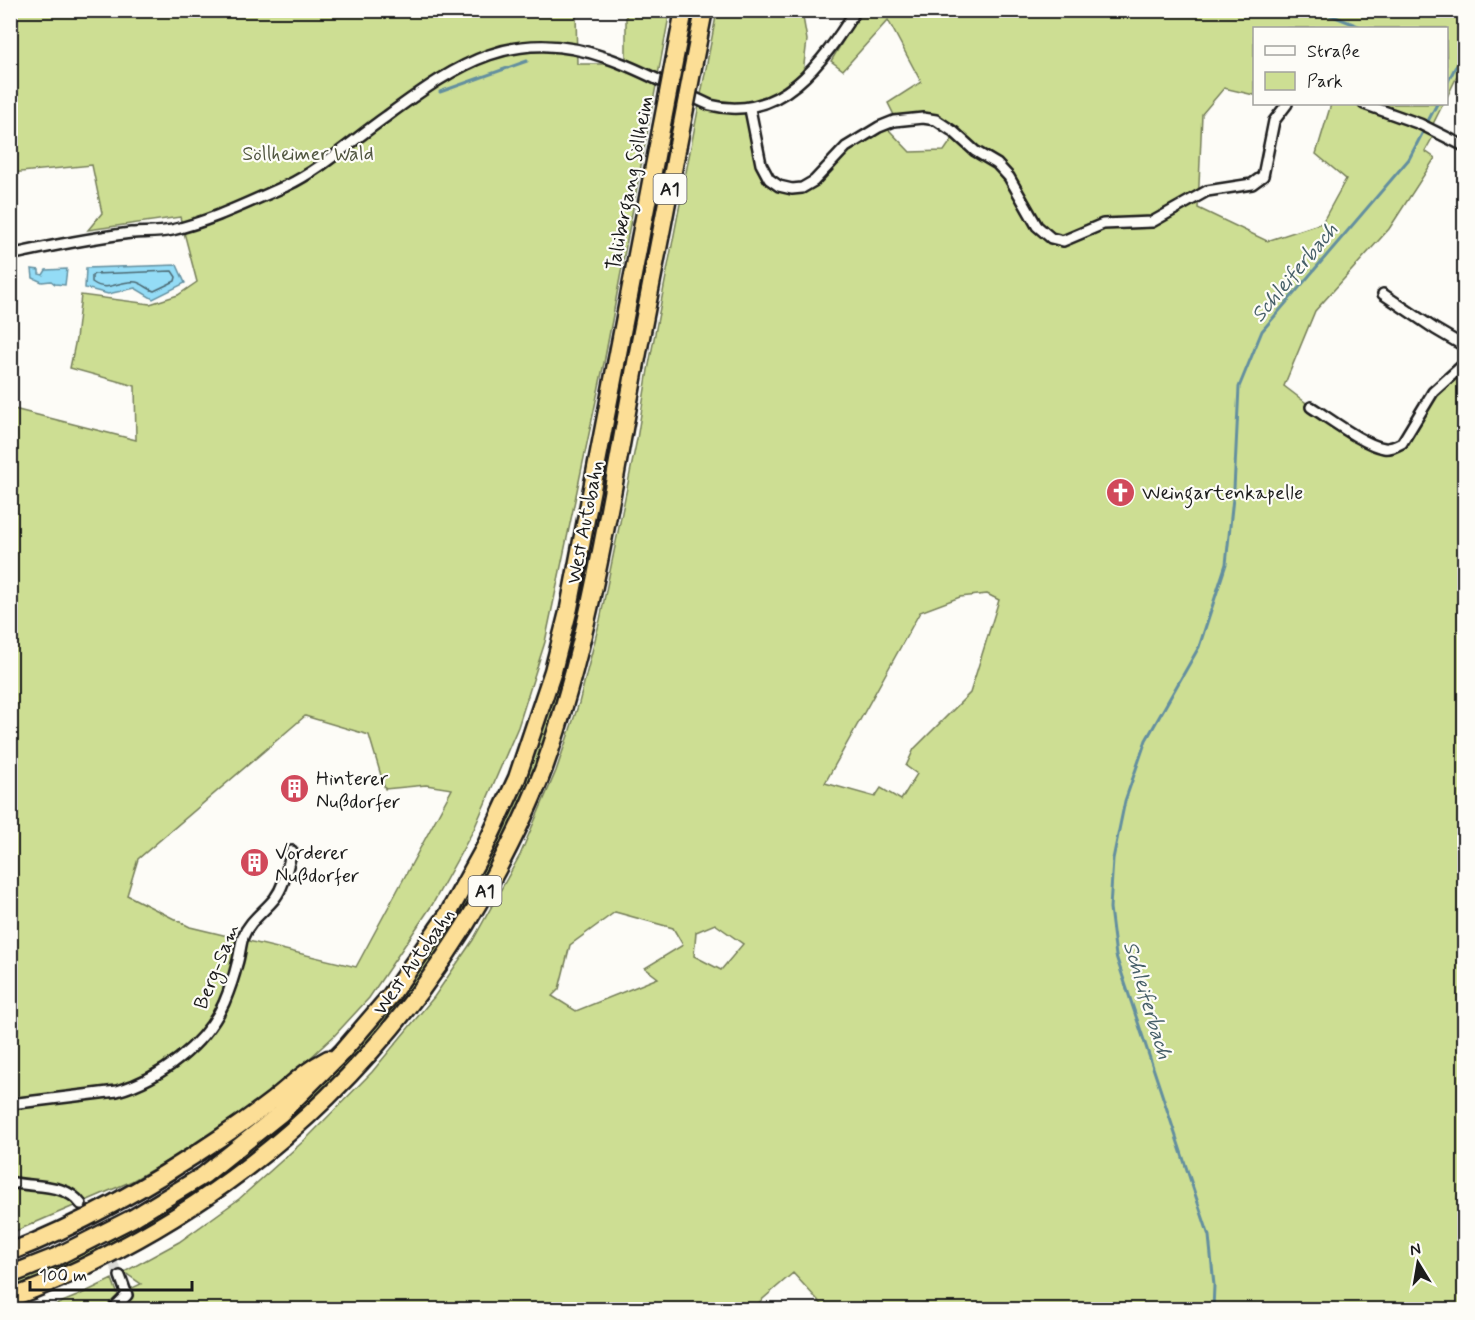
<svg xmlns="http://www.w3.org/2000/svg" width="1475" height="1320" font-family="Mynerve,sans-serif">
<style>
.green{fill:#cdde93;stroke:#747d58;stroke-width:1.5;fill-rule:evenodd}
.water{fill:#94dcf6;stroke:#648f9f;stroke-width:1.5}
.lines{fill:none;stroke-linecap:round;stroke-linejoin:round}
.shore{stroke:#4c6973;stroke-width:1.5}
.stream{stroke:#648f9f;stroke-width:3}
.street-tunnel{stroke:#dbdad6;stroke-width:9;stroke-dasharray:9 4.5;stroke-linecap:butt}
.street-casing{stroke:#1c1c1c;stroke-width:14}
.highway-casing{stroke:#1c1c1c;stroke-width:21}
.street{stroke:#fdfcf7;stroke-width:9}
.highway{stroke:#fcde96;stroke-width:16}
.highway-bridge-casing{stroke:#1c1c1c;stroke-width:21;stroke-linecap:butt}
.highway-bridge{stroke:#fcde96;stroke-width:16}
.labels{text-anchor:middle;stroke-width:4.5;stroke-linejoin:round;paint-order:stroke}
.shield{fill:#fdfcf7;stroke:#605f5e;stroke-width:1.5}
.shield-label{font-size:18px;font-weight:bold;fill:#1c1c1c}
.park-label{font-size:20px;fill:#515640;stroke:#fdfcf7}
.street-label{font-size:20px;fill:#1c1c1c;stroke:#fdfcf7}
.poi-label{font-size:20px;fill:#1c1c1c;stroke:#fdfcf7;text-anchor:start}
.water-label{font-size:21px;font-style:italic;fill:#465f68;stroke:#fdfcf7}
</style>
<rect width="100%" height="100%" fill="#fdfcf7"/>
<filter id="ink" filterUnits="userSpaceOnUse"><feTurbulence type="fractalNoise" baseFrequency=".0167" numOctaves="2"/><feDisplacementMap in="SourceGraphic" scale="12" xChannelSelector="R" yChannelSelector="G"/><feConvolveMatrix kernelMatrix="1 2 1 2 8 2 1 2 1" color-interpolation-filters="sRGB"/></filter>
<g filter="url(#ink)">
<g class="green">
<path d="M11 11H576L577 64H626V11H670L604 363 545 642 518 727 474 829 432 905 369 998 334 1036 284 1082 192 1147 132 1181 11 1233 10 408 136 440 135 386 70 368 76 339 81 295 150 304 178 295 197 282 180 217 88 230 102 213 92 165 11 173ZM305 716 369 735 385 789 426 785 452 789 356 967 190 927 127 895 138 859Z"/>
<path d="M717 11H802L807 40 803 72C785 85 768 99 747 103L757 164 793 193 847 150 888 129 910 152 944 151 953 138 948 124 895 117 888 103 921 82 888 20 843 70 831 61 861 11H1464V62L1447 97 1446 28H1254V95L1224 88 1202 114 1198 208 1267 241 1322 223 1346 179 1316 154 1331 104H1443L1430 130 1435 133 1425 151 1435 158 1389 229 1315 311 1284 386 1305 402 1313 412 1379 450H1395L1439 390 1464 368V1309H826L793 1273 750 1310H43L77 1296 112 1279 118 1295 141 1284 124 1272 179 1242 239 1199 307 1138 372 1072 434 997 473 940 520 855 556 771 579 703 600 620 637 439 648 370ZM987 594 999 600 970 693 914 749 906 766 917 774 901 800 881 788 875 797 825 783 920 612 960 597ZM615 912 673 928 683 945 645 968 658 978 576 1011 552 996 559 989 570 945ZM715 924 743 944 721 970 694 956 696 932Z"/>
<path d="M587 565 590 567C571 659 549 753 507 837 417 1015 279 1162 100 1250 70 1265 42 1280 11 1290L10 1284C241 1203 435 1005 525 779 553 710 570 638 587 565Z"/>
</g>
<g class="water">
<path d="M177 265 185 283 153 299 135 288 108 294 85 288 86 268Z"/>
<path d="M32 269 39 270V274L43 275 46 270 67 269 65 285 55 284 51 281 42 282 33 278Z"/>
</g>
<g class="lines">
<path class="shore" d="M172 271 176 277 175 281 154 291C148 289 142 283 136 282 119 279 109 294 92 282V276L94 274Z"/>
<g class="stream">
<path d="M1311 10 1333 16 1363 28"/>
<path d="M1446 85 1455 68 1464 56"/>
<path d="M440 92 527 61"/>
<path d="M1428 121 1437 104"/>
<path d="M1234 489 1239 387 1262 331 1409 159 1424 130"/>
<path d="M1213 1310 1214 1285 1209 1236 1116 956 1110 908 1113 859 1125 801 1146 740 1199 647 1226 564 1233 498"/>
</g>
<path class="street-tunnel" d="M81 1204 120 1276"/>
<defs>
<g id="street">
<path d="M1364 104 1420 124 1464 146"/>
<path d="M750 109 761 164 769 179 779 186 792 189 802 188 814 181 846 147 879 127 894 121 923 118 936 120 954 132 975 151 997 164 1009 177 1037 226 1051 238 1063 241 1103 224 1152 222 1207 191 1252 184 1263 176 1274 121 1287 104"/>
<path d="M10 255C50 246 91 238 131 233 145 232 159 233 172 230 211 221 249 202 286 186 322 169 354 139 387 116 459 63 515 25 607 58 643 70 676 90 710 105 781 123 822 63 856 10"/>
<path d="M1383 294 1435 329 1464 346"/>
<path d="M1311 407C1329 418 1364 445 1384 448 1391 449 1396 446 1402 443L1433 392 1464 364"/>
<path d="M10 1104 117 1091C160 1079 205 1045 224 1003 229 991 234 977 237 964 240 955 240 946 243 937 249 921 265 911 275 898 285 885 287 867 292 851"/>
<path d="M10 1182C34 1188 65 1182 81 1204"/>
<path d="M112 1310 127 1295 120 1276"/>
</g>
<g id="highway">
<path d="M10 1252C85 1223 154 1183 220 1138 238 1126 256 1113 273 1100 293 1084 305 1071 328 1059"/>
<path d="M10 1275 58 1256 133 1218 204 1175 280 1114 342 1052 391 995 448 914 485 847 517 778 553 671 569 608 616 364"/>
<path d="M10 1298C48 1285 84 1268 119 1249 274 1168 399 1043 485 892 507 852 528 811 544 768 590 639 610 502 635 368"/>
</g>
</defs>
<use href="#street" class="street-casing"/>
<use href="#highway" class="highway-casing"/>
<use href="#street" class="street"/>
<use href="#highway" class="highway"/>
<defs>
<g id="highway-bridge">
<path d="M616 364 684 10"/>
<path d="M635 368 704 10"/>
</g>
</defs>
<use href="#highway-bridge" class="highway-bridge-casing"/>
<use href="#highway-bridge" class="highway-bridge"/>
</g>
</g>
<defs>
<symbol id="church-disc" viewBox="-11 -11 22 22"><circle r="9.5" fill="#d1495b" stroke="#fdfcf7"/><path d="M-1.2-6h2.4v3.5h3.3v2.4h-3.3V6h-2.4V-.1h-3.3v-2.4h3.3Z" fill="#fff"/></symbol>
<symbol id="building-disc" viewBox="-11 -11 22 22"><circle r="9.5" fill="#d1495b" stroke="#fdfcf7"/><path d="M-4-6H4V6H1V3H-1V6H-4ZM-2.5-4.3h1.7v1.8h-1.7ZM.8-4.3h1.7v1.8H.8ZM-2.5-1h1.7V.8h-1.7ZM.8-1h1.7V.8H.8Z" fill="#fff"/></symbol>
</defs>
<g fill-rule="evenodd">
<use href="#church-disc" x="1104" y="476" width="33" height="33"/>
<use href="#building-disc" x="278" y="772" width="33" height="33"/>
<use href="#building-disc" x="238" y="846" width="33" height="33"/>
</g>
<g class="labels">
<g class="shield">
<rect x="653.5" y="174" width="33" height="30" rx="4.5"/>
<rect x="468.5" y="876" width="33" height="30" rx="4.5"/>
</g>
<g class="shield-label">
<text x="670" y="195">A1</text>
<text x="485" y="897">A1</text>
</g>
<g class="park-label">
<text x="308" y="160">Söllheimer Wald</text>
</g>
<g class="street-label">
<text transform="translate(629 183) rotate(-79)" y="7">Talübergang Söllheim</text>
<text transform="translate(584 522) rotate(-79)" y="7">West Autobahn</text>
<text transform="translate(413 961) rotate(-55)" y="7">West Autobahn</text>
<text transform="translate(216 966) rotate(-68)" y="7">Berg-Sam</text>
</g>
<g class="poi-label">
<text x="1142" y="499">Weingartenkapelle</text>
<text x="316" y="785">Hinterer<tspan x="316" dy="23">Nußdorfer</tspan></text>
<text x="275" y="859">Vorderer<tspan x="275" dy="23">Nußdorfer</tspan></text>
</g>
<g class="water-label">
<text transform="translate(1294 272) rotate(-50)" y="7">Schleiferbach</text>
<text transform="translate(1148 1000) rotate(73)" y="7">Schleiferbach</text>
</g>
</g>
<rect width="1475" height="1320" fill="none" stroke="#fdfcf7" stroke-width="36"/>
<rect x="18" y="18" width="1439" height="1284" fill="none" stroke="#1c1c1c" stroke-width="2" filter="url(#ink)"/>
<rect x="1253" y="27" width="195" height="78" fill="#fdfcf7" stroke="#a3a29f" stroke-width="1.5"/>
<rect x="1265" y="46" width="30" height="9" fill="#fdfcf7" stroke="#a3a29f" stroke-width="1.5"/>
<text x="1307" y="57" font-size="18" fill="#1c1c1c">Straße</text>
<rect x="1265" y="72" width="30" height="18" fill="#cdde93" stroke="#a3a29f" stroke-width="1.5"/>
<text x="1307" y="87" font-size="18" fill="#1c1c1c">Park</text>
<g transform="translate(1418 1263) rotate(349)" stroke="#fdfcf7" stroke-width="4.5" paint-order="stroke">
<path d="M0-4.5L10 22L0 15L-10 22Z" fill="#1c1c1c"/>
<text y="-9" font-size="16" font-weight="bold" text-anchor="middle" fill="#1c1c1c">N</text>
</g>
<path d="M30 1281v9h162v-9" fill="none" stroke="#1c1c1c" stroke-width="3"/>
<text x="39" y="1281" font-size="18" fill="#1c1c1c" stroke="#fdfcf7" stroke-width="4.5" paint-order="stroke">100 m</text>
</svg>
